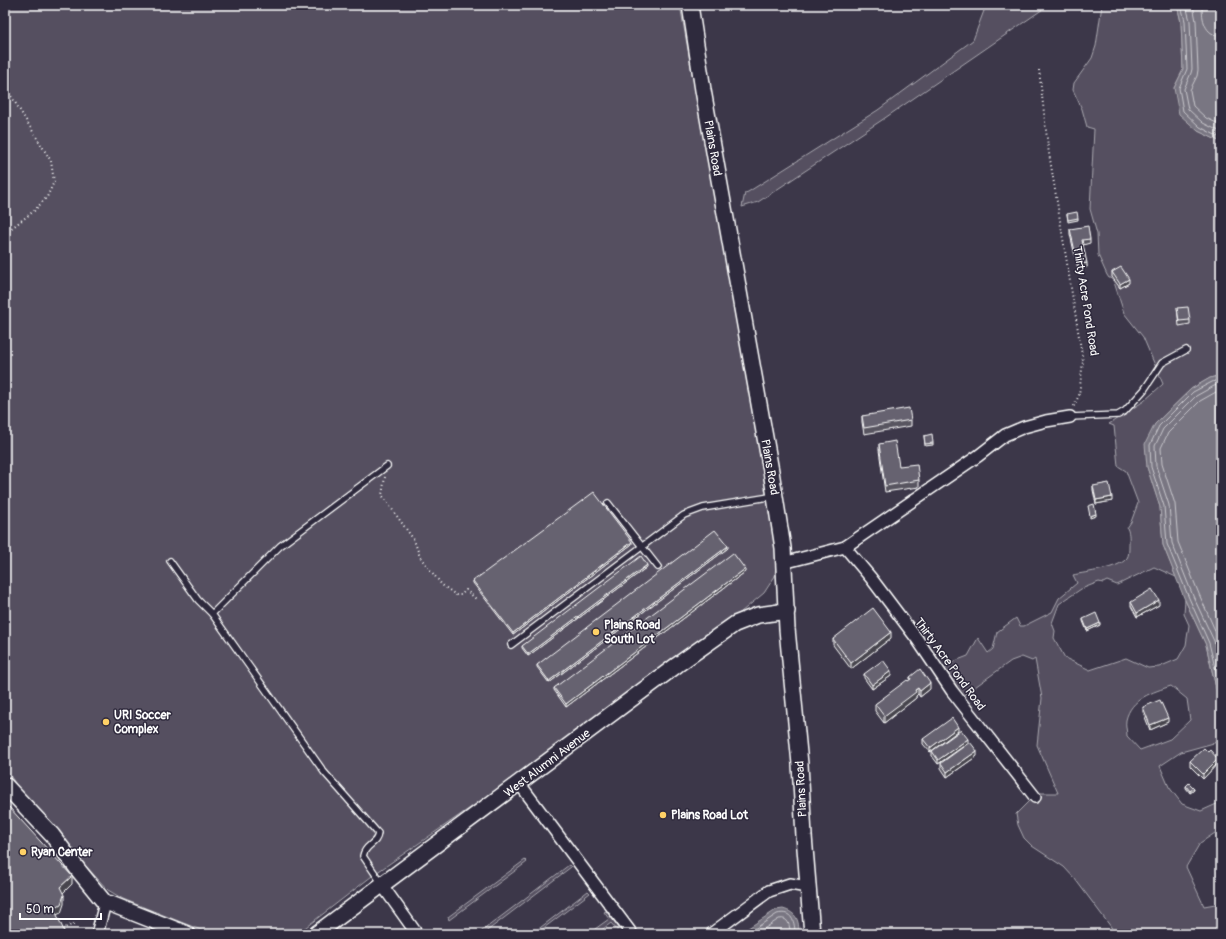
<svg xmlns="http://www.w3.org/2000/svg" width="1226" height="939" font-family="Pangolin,sans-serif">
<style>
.green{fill:#555060;stroke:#aaa8b0;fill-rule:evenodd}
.water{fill:#797682;stroke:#afadb4}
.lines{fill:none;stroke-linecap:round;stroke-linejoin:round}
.shore{stroke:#c9c8cd;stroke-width:1}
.lane-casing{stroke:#fff;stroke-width:8}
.street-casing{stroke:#fff;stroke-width:14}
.secondary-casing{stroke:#fff;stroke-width:18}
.path{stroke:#fff;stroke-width:2;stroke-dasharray:1 3;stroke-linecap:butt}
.lane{stroke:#2f2a3d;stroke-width:5.5}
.street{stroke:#2f2a3d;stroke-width:11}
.secondary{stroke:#2f2a3d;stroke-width:15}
.wall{fill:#585460;stroke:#fff}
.shaded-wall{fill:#47454e;stroke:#fff}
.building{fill:#666270;stroke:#fff}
.poi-dot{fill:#ffd166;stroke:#2f2a3d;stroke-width:1.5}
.labels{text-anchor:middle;stroke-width:3;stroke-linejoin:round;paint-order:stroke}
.street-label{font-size:12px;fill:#fff;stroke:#2f2a3d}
.poi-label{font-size:12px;font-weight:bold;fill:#fff;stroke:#2f2a3d;text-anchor:start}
</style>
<rect width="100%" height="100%" fill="#3c3749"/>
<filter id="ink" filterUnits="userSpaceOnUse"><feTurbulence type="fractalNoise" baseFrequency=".025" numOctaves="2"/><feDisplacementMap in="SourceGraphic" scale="8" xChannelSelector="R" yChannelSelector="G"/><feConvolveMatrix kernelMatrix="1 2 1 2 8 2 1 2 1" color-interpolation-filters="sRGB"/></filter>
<g filter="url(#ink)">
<g class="green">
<path d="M5 5H680L777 551 775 576 764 593 677 665 376 873 297 934H211L123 899 108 890 57 835 21 792 5 768Z"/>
<path d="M984 5H1049L882 120 758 202 742 207 745 193 748 192 878 110 973 40 985 8Z"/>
<path d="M1102 5H1177L1181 22 1183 70 1174 88 1198 131 1221 142V375L1210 378 1191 389 1155 424 1147 467 1160 507 1163 545 1176 577 1154 567 1117 585 1107 581 1103 583 1099 582 1081 589 1059 604 1052 623 1055 631 1054 638 1065 658 1090 670 1126 658 1148 668 1159 667 1178 659 1186 645 1189 625 1184 614 1185 600 1206 645 1221 709V741L1181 752 1160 766 1169 787 1182 804 1201 811 1221 802V829L1200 843 1186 867 1204 906 1221 903V934H1114L1111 927 1075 879 1064 867 1032 846 1024 838 1018 825 1016 814 1037 793H1058L1037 745 1042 698 1035 659 1032 661 1022 657 1011 661 961 697 942 672 955 661 968 656 978 638 988 653 993 649 997 632 1016 618 1020 626H1024L1052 612 1059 598 1077 583 1073 575C1086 572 1119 569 1127 558 1129 555 1129 550 1129 546 1129 539 1130 534 1127 528L1131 522 1138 503 1126 471 1118 466 1114 426 1109 424 1144 401 1163 384 1143 337 1124 313 1114 282 1111 278H1109L1107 275 1098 255 1097 234 1090 209 1094 129 1087 127 1082 109 1073 90 1074 83 1092 58 1096 46ZM1171 686 1187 699 1190 720 1170 739 1140 750 1127 736C1127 731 1125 725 1126 720 1131 698 1153 692 1171 686Z"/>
<path d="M1217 5H1221V39Z"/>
<path d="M525 860 527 862 449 920 448 917Z"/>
<path d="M569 865 571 867 483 934H478Z"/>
<path d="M588 891 590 893 536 934H532Z"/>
<path d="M606 911 619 928 617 930 611 923 596 934H588L609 919 604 912Z"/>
</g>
<g class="water">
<path d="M1177 5H1217L1221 39V142L1198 131 1179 114 1174 88 1183 70 1181 22Z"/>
<path d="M1221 375V709L1206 645 1185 600 1163 545 1160 507 1147 467 1145 444 1155 424 1191 389 1210 378Z"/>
<path d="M783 909C797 913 799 920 799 934H739L776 910Z"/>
</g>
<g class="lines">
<g class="shore">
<path d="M1181 5 1185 21 1187 69 1179 88 1183 111 1200 127 1221 138"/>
<path d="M1186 5 1190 21 1192 69 1191 73 1184 89 1188 109 1203 123 1221 132"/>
<path d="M1193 5 1196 21 1198 70 1197 76 1190 90 1193 106 1206 118 1221 125"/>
<path d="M1202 5C1202 19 1204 35 1221 36"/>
<path d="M1221 379 1212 382 1193 392 1159 426 1150 445 1151 467 1164 506 1167 544 1189 598 1209 643 1221 692"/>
<path d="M1221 384 1214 386 1196 396 1163 429 1155 446 1156 466 1169 505 1172 543 1193 596 1214 641 1221 670"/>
<path d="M1221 390 1216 392 1200 401 1168 433 1161 448 1162 464 1175 504 1178 542 1199 594 1221 644"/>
<path d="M747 934 777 914C792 910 795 922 795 934"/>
<path d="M756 934 779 919C789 917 790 926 790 934"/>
</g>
<defs>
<g id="lane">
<path d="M1070 417 1118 415 1125 411 1144 390 1162 363 1186 350"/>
<path d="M608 503 658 567"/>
<path d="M170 561 198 600 212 614 324 772 376 831 378 833C377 845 365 844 363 856L382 884"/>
<path d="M212 614 280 546 387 466"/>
<path d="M511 645 684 515 703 508 775 496"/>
</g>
<g id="street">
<path d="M845 547 871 578 917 639 952 691 1035 797"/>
<path d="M783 563 845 547 978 456 1005 435 1024 427 1046 421 1070 417"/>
<path d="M519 783 632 934"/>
<path d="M382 885 417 934"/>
<path d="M97 934 105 903"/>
<path d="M711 934 769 891 790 884 807 887"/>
</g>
<g id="secondary">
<path d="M690 5 703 90 771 471 783 548 787 629 800 764 804 836 812 934"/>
<path d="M5 785 52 835 79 871 105 903 111 904 187 934"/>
<path d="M316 934 677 665 735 624 758 615 787 611"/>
</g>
</defs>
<use href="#lane" class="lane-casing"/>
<use href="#street" class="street-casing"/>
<use href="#secondary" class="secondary-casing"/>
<g class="path">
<path d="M1039 70 1048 147 1083 361 1079 395 1073 408"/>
<path d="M5 86 51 161 54 182 47 197 34 211 5 233"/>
<path d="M385 477 382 495 414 540 420 557 442 585 456 595H461L466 590 476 599"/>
<path d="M62 929 74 924"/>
</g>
<use href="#lane" class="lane"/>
<use href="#street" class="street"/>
<use href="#secondary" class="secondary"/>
</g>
<g class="wall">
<path d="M1067 214 1078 218V220L1068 222Z"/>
<path d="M1070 229 1090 239V243L1083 245 1087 267 1078 269 1070 234Z"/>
<path d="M1112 272 1129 283 1120 288 1112 277Z"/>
<path d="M1177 308 1190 320V324L1179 326Z"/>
<path d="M862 416 911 420V426L864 434 862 422Z"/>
<path d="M924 436 933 443V445L925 446Z"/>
<path d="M879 444 899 466 919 480V487L885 492 879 450Z"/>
<path d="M1093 486 1112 501 1096 504 1093 490Z"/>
<path d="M632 544 513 635 473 583V581Z"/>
<path d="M728 548 549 683 537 667V665Z"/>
<path d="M647 567 528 656 522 648V646Z"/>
<path d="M745 572 566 707 554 690V688Z"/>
<path d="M1131 602 1159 605 1137 617 1131 606Z"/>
<path d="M1083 619 1100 625 1087 631 1083 621Z"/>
<path d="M891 638 851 669 833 645V639Z"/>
<path d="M864 674 891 676 872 689 864 678Z"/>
<path d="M910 677 930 689 920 697 918 694 916 696V698L884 723 875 711V704L910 680Z"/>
<path d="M1143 707 1168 722 1150 730 1143 712Z"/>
<path d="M958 731 930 752 923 744V739Z"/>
<path d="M968 743 938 764 932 756V751Z"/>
<path d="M977 756 947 777 941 768V763Z"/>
<path d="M1190 761 1218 763 1203 779 1190 766Z"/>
<path d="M1186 786 1194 790 1190 793 1186 788Z"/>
<path d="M1221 870V883L1218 876V871Z"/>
</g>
<g class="shaded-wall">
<path d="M1087 263V267L1078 269V265Z"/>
<path d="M1129 279V283L1120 288V284Z"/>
<path d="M1112 497V501L1096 504V500Z"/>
<path d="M1096 514V516L1090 518V516Z"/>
<path d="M632 542V544L513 635V633Z"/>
<path d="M728 546V548L549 683V681Z"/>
<path d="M647 565V567L528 656V654Z"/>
<path d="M745 569V572L566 707V704Z"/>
<path d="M1159 600V605L1137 617V613Z"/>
<path d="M1100 623V625L1087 631V629Z"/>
<path d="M891 632V638L851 669V663Z"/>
<path d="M891 671V676L872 689V685Z"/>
<path d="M930 683V689L920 697V691Z"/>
<path d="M918 688V694L916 696V698L884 723V716Z"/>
<path d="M1168 718V722L1150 730V725Z"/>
<path d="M958 727V731L930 752V748Z"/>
<path d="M968 739V743L938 764V760Z"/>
<path d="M977 751V756L947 777V772Z"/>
<path d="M1218 759V763L1203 779V774Z"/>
<path d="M1194 788V790L1190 793V791Z"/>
<path d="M72 876V884L60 896V887Z"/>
<path d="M64 895V904L61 913 54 916V908Z"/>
</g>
<g class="building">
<path d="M1077 212 1078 218 1068 220 1067 214Z"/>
<path d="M1088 226 1090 239 1082 240 1087 263 1078 265 1070 229Z"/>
<path d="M1121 267 1129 279 1120 284 1112 272Z"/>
<path d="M1188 307 1190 320 1179 321 1177 308Z"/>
<path d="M909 408 911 420 864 428 862 416Z"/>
<path d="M932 434 933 443 925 444 924 436Z"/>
<path d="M895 441 899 466 917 464 919 480 885 486 879 444Z"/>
<path d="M1109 483 1112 497 1096 500 1093 486Z"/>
<path d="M594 492 632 542 513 633 473 581Z"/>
<path d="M1094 504 1096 514 1090 516 1088 506Z"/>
<path d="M715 530 728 546 549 681 537 665Z"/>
<path d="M733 553 745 569 566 704 554 688Z"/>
<path d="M641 556 647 565 528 654 522 646Z"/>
<path d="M1152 589 1159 600 1137 613 1131 602Z"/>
<path d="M873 608 891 632 851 663 833 639Z"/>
<path d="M1096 613 1100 623 1087 629 1083 619Z"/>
<path d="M883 660 891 671 872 685 864 674Z"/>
<path d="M920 669 930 683 920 691 918 688 915 690 916 692 884 716 875 704 907 680 908 681 911 679 910 677Z"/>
<path d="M1160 700 1168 718 1150 725 1143 707Z"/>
<path d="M952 718 958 727 930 748 923 739Z"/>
<path d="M961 730 968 739 938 760 932 751Z"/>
<path d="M970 742 977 751 947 772 941 763Z"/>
<path d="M1204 748 1208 752 1210 750 1218 759 1203 774 1190 761Z"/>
<path d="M1189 783 1194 788 1190 791 1186 786Z"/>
<path d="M9 807 72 876 60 887 64 895 61 904 54 908 64 931 63 934H5V810Z"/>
<path d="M1221 870V879L1218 871Z"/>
</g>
</g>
<g class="poi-dot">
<circle cx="596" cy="632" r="4"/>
<circle cx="106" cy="722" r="4"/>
<circle cx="663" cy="815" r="4"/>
<circle cx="23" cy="852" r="4"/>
</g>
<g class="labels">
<g class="street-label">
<text transform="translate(713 148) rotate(80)" y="4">Plains Road</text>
<text transform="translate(1086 301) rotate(81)" y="4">Thirty Acre Pond Road</text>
<text transform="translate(770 467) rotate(80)" y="4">Plains Road</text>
<text transform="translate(950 664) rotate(54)" y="4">Thirty Acre Pond Road</text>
<text transform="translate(547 763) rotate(-37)" y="4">West Alumni Avenue</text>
<text transform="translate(801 789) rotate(-93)" y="4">Plains Road</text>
</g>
<g class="poi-label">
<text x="604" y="629">Plains Road<tspan x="604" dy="14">South Lot</tspan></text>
<text x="114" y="719">URI Soccer<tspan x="114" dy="14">Complex</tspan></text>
<text x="671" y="819">Plains Road Lot</text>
<text x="31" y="856">Ryan Center</text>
</g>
</g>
<rect width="1226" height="939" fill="none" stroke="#2f2a3d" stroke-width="20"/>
<rect x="10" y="10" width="1206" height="919" fill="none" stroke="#fff" stroke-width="1.5" filter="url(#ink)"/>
<path d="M20 913v6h81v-6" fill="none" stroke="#ffffff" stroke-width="2"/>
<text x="26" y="913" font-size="12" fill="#ffffff" stroke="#2f2a3d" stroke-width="3" paint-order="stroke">50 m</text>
</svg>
